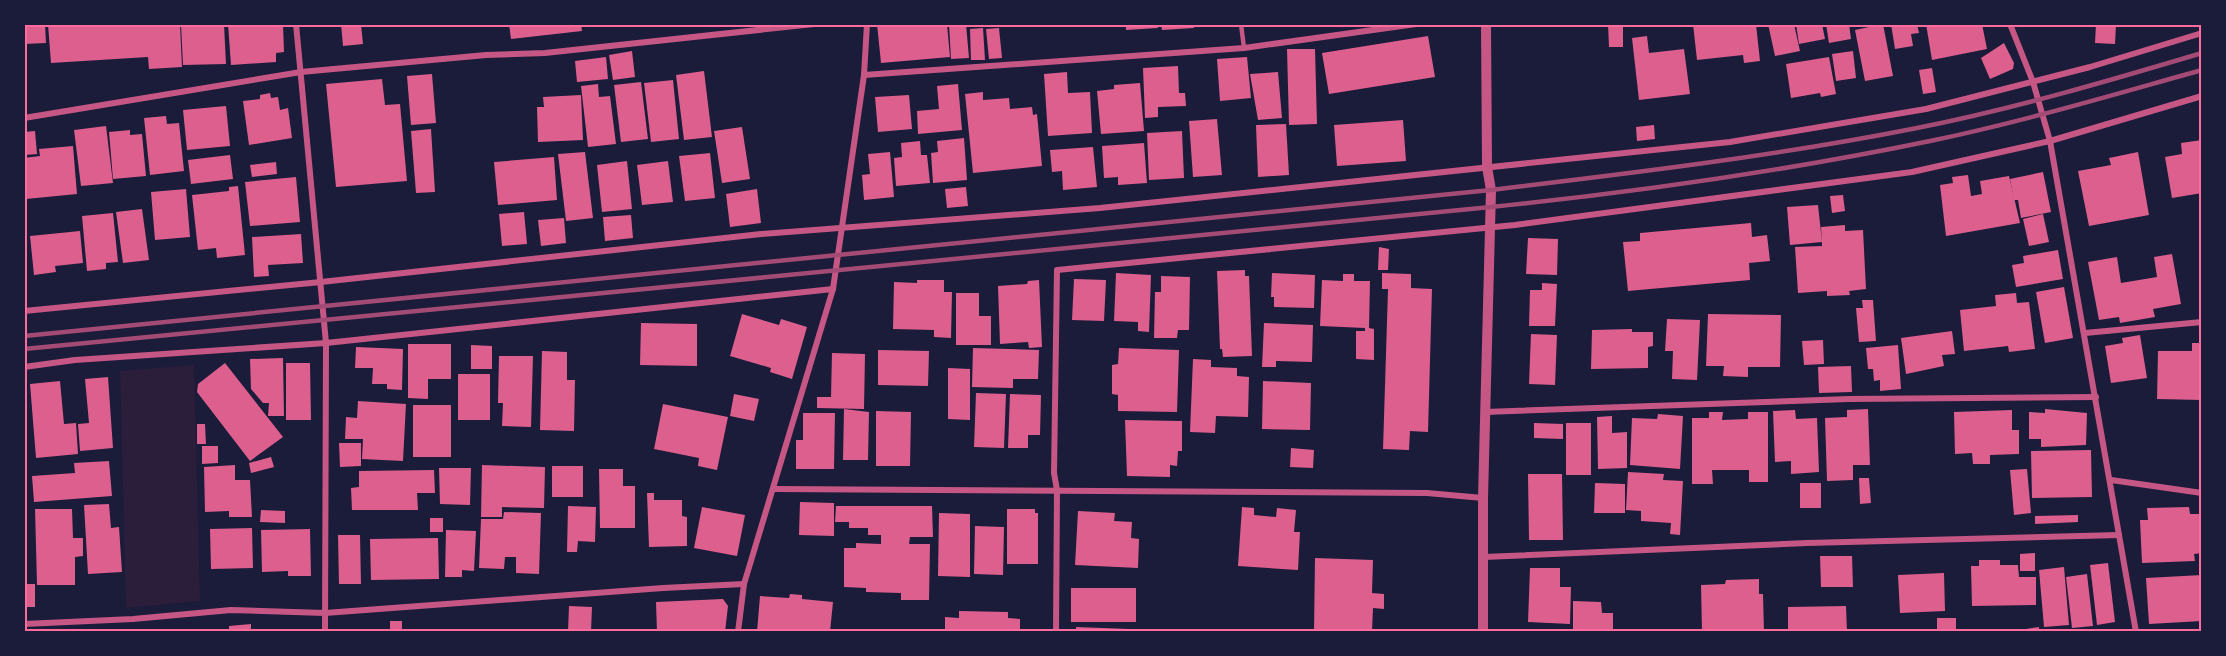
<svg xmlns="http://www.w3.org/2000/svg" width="2226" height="656" font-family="Bitter,serif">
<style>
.green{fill:#2a1e3b}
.building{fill:#dd5f8e}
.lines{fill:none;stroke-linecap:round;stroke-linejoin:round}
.service{stroke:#c65784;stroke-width:4.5}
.minor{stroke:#c65784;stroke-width:6}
.tertiary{stroke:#c65784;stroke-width:10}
.rail{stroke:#a44b75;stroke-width:4.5}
.neatline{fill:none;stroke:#ff6b9d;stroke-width:2}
</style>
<rect width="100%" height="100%" fill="#1b1b3a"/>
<path class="green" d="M194 365 200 601 126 608 120 371Z"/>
<g class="building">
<path d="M24 24H45L46 43 24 44Z"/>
<path d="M48 24H180L182 67 149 69 148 57 51 63Z"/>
<path d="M181 24H224L226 64 183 65Z"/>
<path d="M228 24H283L284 52 276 53V62L231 65Z"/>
<path d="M341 24H361L363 44 343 46Z"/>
<path d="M509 24H581L582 31 511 39Z"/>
<path d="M877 24H947L950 57 881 63Z"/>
<path d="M949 24H966L969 58 951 59Z"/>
<path d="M1126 24H1158V28L1126 30Z"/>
<path d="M1161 24H1193L1194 28 1162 30Z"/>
<path d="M1608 24H1623V47H1609Z"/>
<path d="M1693 24H1756L1760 61 1744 63 1743 55 1697 60Z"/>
<path d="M1768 24H1794L1800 51 1775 56Z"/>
<path d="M1796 24H1822L1825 39 1799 44Z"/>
<path d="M1826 24H1849L1851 39 1829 43Z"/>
<path d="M1883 24 1893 76 1865 81 1855 30Z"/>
<path d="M1891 24H1917L1919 33 1911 34 1913 46 1895 49Z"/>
<path d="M1926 24H1982L1987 49 1932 60Z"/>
<path d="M2096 24H2116L2115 44 2095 43Z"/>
<path d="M983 28 985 60H971L970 29Z"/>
<path d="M999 28 1002 58 989 59 986 29Z"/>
<path d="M1428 36 1435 77 1329 94 1322 53Z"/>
<path d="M1647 36 1649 53 1684 49 1690 94 1639 100 1632 38Z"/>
<path d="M2004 43 2014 63 2013 69 1990 79 1981 58Z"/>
<path d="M1287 49H1315L1317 124 1289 125Z"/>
<path d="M632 51 635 77 613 80 609 55Z"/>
<path d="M1853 51 1856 78 1836 81 1832 54Z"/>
<path d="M606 57 608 79 577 82 575 61Z"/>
<path d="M1247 57 1251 98 1220 101 1217 59Z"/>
<path d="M1829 57 1836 94 1821 97 1820 93 1791 98 1786 64Z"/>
<path d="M1178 66 1179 93H1185L1186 106 1158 107V117L1145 118 1143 68Z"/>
<path d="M1932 68 1936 92 1923 94 1919 70Z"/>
<path d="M704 71 712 137 684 140 676 75Z"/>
<path d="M1067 72 1068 93 1090 92 1092 133 1048 136 1044 74Z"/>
<path d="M1278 72 1282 118 1258 120 1250 74Z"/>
<path d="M432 74 436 123 411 125 407 76Z"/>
<path d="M382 79 385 105 400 104 407 181 336 187 326 84Z"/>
<path d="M673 80 679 139 651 142 644 83Z"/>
<path d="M641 82 648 139 621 142 614 85Z"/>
<path d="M1140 83 1144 131 1101 134 1097 91 1114 89V85Z"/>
<path d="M598 84 599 97 610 96 616 144 588 147 581 86Z"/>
<path d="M958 84 962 130 918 134 917 111 939 109 937 86Z"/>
<path d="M983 92V100L1009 98 1010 109 1032 107 1033 115 1037 114 1042 166 973 173 965 94Z"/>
<path d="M270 93 271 98 278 97 280 110 288 108 292 138 249 145 243 101 260 99V95Z"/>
<path d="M581 95 583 140 538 142 537 107H544L543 97Z"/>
<path d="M909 95 912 129 878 132 875 97Z"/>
<path d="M226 106 230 146 187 150 183 110Z"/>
<path d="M166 116 167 124 179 123 184 171 150 175 144 118Z"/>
<path d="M1217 119 1222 175 1193 177 1189 121Z"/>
<path d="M1403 120 1406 161 1337 166 1334 125Z"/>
<path d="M1286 124 1289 175 1258 177 1256 125Z"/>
<path d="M1654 125 1655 139 1637 141 1636 127Z"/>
<path d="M106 126 113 183 81 186 74 130Z"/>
<path d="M742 127 750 179 722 183 714 131Z"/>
<path d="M431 129 435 192 416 193 411 131Z"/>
<path d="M130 130V135L142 134 146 176 113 179 109 132Z"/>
<path d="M35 131 37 154 25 155 24 132Z"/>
<path d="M1182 131 1184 178 1149 180 1147 133Z"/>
<path d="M964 138 967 180 933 183 931 153 938 152 937 141Z"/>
<path d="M2202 140V193L2172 198 2165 157 2182 154 2181 143Z"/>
<path d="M920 141 921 155H927L930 183 896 186 894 158 902 157 901 143Z"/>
<path d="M1144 143 1147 183 1118 185V177L1104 178 1102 146Z"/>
<path d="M73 146 77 194 26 199 24 158 40 156 39 149Z"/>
<path d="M1093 147 1097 187 1063 190 1062 171 1052 172 1050 150Z"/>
<path d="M585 152 593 218 566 221 558 154Z"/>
<path d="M890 152 894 197 864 200 862 175 870 174 868 154Z"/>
<path d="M2138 152 2149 215 2089 226 2078 171 2111 165 2109 158Z"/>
<path d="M710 153 715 198 685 201 679 156Z"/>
<path d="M230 155 233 179 191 184 188 160Z"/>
<path d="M554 157 557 200 498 205 494 162Z"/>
<path d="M627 161 632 209 602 212 597 165Z"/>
<path d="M668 161 673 202 642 205 637 165Z"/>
<path d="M276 162 277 174 252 177 250 165Z"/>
<path d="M2043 172 2051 212 2021 218 2018 200H2014L2010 179Z"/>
<path d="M1968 175 1971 196 1982 194 1980 181 2009 176 2020 223 1946 236 1940 185 1953 183 1952 177Z"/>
<path d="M296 177 300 222 250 226 245 182Z"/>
<path d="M238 186 245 255 217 258 216 248 198 250 192 195 229 191V187Z"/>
<path d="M966 187 968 206 947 208 945 189Z"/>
<path d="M186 189 190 237 155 240 151 192Z"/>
<path d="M757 189 761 223 730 227 726 194Z"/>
<path d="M1843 195 1845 211 1832 213 1830 196Z"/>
<path d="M1818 205 1822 242 1790 245 1787 207Z"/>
<path d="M142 209 149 260 123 263 116 212Z"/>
<path d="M524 212 527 244 502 246 499 214Z"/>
<path d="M113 213 118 262 106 263V269L87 271 82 216Z"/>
<path d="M2043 214 2049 242 2029 246 2023 219Z"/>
<path d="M631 215 633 238 605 241 603 217Z"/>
<path d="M564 218 566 243 541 246 538 220Z"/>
<path d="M1751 223 1752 237 1767 235 1770 261 1749 263 1750 280 1628 291 1623 242 1640 241V233Z"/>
<path d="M1845 225V231L1863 230 1866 289 1849 291 1850 295 1827 296V291L1798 293 1795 247 1822 246 1821 227Z"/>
<path d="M80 231 83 263 55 266 56 272 34 275 30 236Z"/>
<path d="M301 234 303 263 268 265 269 276 254 277 252 237Z"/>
<path d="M1528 238 1558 239 1557 275 1526 274Z"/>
<path d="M1379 247 1389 249 1388 270H1378Z"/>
<path d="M2058 250 2063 279 2016 287 2012 265 2024 263 2023 256Z"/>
<path d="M2172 254 2181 304 2153 309 2155 317 2120 323 2119 317 2099 320 2088 262 2117 257 2121 283 2157 277 2154 257Z"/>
<path d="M1245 270V276H1249L1252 356 1223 357 1222 349H1220L1217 271Z"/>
<path d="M1116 273 1151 275 1149 332 1138 331V322L1114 321Z"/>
<path d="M1272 273 1315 275 1314 308 1274 307V297H1271Z"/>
<path d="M1382 273 1411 274V288L1432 289 1428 432 1410 431 1409 450 1383 449 1388 289H1382Z"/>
<path d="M1343 274H1354V281H1370L1369 328 1374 329V360L1356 359V331H1365V328L1320 326 1322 280 1343 281Z"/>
<path d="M1161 276 1190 277 1189 330H1178L1177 338H1154L1155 292H1161Z"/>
<path d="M1074 279 1106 280 1104 321 1072 320Z"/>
<path d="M917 280H944V292H952L951 338 934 337V330L893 329 894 282 917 283Z"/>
<path d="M1039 280 1042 347 1029 348 1028 342 1000 344 998 286 1027 284 1028 281Z"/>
<path d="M1542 283 1557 284 1555 326H1529L1530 290H1542Z"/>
<path d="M2064 287 2073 338 2045 343 2036 292Z"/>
<path d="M956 293H979V316H991V345H956Z"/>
<path d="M2016 293 2017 303 2029 302 2035 349 2009 352 2008 346 1964 351 1960 310 1996 306 1995 295Z"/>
<path d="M1862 300H1873L1876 341 1859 342 1856 308H1863Z"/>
<path d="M742 314 779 325 781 319 807 327 792 379 770 372 771 368 730 356Z"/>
<path d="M1708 314 1781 315 1780 367H1748V377L1723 376 1724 366H1706Z"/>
<path d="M1667 319 1700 320 1697 380 1672 379 1673 351H1665Z"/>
<path d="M641 323 697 324V366L640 365Z"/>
<path d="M1264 323 1313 325 1312 362 1276 361V367H1262Z"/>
<path d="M1632 329V332H1653V346L1648 347V368L1591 369 1592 330Z"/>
<path d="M1952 331 1955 354 1942 355 1944 366 1906 374 1901 338Z"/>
<path d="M1531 334 1557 335 1555 385 1529 384Z"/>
<path d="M2140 335 2147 378 2111 383 2105 346 2123 343 2122 338Z"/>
<path d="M1823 340 1824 364 1804 365 1802 341Z"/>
<path d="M2192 343H2202V400L2157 399 2158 351H2192Z"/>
<path d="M408 344H451V379H428V399L408 398Z"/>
<path d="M471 345 492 346V369H471Z"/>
<path d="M1898 345 1901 389 1880 391V380L1874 381 1873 369H1868L1866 348Z"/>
<path d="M356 347 403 349 402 390 387 389V384H372L373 368H355Z"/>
<path d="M973 348 1039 350 1038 379H1013V388L972 387Z"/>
<path d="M1119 348 1179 350 1177 412 1118 411V395L1112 394V365L1118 364Z"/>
<path d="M878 350 929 351 928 386 878 385Z"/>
<path d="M542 351 567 352V380H575L574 431 540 430Z"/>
<path d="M832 353 865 354 864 409 817 408V397H831Z"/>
<path d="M499 356H533L531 427 502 426 503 403H498Z"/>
<path d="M283 358 284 416H268L269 403H263L251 389 250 359Z"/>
<path d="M1193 359 1211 360V367L1237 368V376L1249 377 1248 417 1216 416 1215 433 1190 432Z"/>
<path d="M225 363 283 437 250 461 197 392 198 384Z"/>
<path d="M286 363H310L311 420H286Z"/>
<path d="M1851 366 1852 392 1819 393 1818 367Z"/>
<path d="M948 368 970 369V420L948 419Z"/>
<rect x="458" y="374" width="32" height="46"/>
<path d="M108 377 113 448 80 451 78 424 89 423 85 379Z"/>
<path d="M60 381 64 424 76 423 78 454 36 458 30 384Z"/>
<path d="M1263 381 1311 383 1310 430 1262 429Z"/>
<path d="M976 393 1006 394 1004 448 974 447Z"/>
<path d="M734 394 759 399 754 421 730 416Z"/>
<path d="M1010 394 1041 395 1040 435H1028V448H1008Z"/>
<path d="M358 401 406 404 403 461 362 459 363 439H345L346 417 357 418Z"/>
<path d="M663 404 728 417 717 470 698 466 699 458 654 449Z"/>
<rect x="413" y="405" width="38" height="52"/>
<path d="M844 409 869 412 868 460H843Z"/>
<path d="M1868 409 1870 465H1853V480L1827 481 1825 418 1847 417V410Z"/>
<path d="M2045 409 2087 413 2086 445 2041 447V439H2029V412L2045 413Z"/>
<path d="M1795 410 1796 419 1817 418 1819 472 1791 474V461L1775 462 1773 411Z"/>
<path d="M2012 410V430H2019V454L1990 455V464H1973L1972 453 1955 454 1954 412Z"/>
<path d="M876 411 911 412 910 466H876Z"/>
<path d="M1709 412H1723L1722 420 1748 419V412H1768V482H1749V470H1712L1713 484H1692V418H1709Z"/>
<path d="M803 413H835L834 469H796V440H803Z"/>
<path d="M1658 414 1683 416 1680 469 1630 465 1632 418 1657 419Z"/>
<path d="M1612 416V433L1627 432V468L1598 469 1597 417Z"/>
<path d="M1125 420 1182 421V451H1178L1177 466 1170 465V477L1127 476Z"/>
<path d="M1534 423 1563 424V439L1534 438Z"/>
<rect x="1566" y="423" width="25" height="52"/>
<path d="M197 424H205L206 444H197Z"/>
<path d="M339 443H361V466L340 467Z"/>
<path d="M202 446H218V463L202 464Z"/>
<path d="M1291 448 1314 450 1313 468 1290 467Z"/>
<path d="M2091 450 2092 497 2032 498 2031 451Z"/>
<path d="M271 457 274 467 251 473 249 463Z"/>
<path d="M109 461 112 496 34 502 32 476 75 473 74 463Z"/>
<path d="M235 465V480H250L252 517H229V511L205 512 204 467Z"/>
<path d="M482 465 545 467 544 508 502 507V517H481Z"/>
<rect x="552" y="466" width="31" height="31"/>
<path d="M439 468H471L470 505 440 504Z"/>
<path d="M599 469H623V486H635V528H600Z"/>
<path d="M2027 469 2031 513 2014 515 2010 470Z"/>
<path d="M434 470 435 493H417L418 510H352L351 488 359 487V471Z"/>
<path d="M1628 472 1664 474 1663 480 1683 481 1680 535 1670 534 1671 523 1641 521V511L1626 510Z"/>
<path d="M1528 474H1562L1563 540H1529Z"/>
<path d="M1859 478H1869L1871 503 1860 504Z"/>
<path d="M1595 483 1625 484V513H1594Z"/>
<rect x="1800" y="483" width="21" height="25"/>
<path d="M647 493H654V500H682V516L687 517V546L649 547Z"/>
<path d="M800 502 834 503V536L799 535Z"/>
<path d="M109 504 111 528 119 527 122 572 88 574 84 505Z"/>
<path d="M568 506 596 507 595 542 578 541 577 552H567Z"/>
<path d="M836 506H932L933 537H910L909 544H930L929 600H901V593L866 592V588L844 587V548H856V543L881 544V535H868V528H849V522H835Z"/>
<path d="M702 507 745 515 737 556 694 548Z"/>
<path d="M1242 507 1254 508V515L1276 517 1277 508 1296 510 1294 532H1300L1298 570 1238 566Z"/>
<path d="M2189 507 2190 514H2202V553L2194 554 2195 561 2142 563 2140 520H2148L2147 508Z"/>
<path d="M35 509H72L73 538H83V556L75 557V585H37Z"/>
<path d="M1007 509H1035V513H1038V564H1007Z"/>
<path d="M261 510 285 511V523L260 522Z"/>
<path d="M1078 511 1115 513 1114 521 1132 522 1131 538 1139 539 1138 568 1075 565Z"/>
<path d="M504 512 541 513 539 574 516 573V557H505L504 569 479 568 481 519H503Z"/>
<path d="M939 513 970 514V577L938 576Z"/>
<path d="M2078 515V522L2035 524V516Z"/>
<rect x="430" y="518" width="13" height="14"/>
<path d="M975 526 1004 527 1003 575 974 574Z"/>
<path d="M252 528 253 568 211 569 210 529Z"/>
<path d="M310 529 311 576H288V571L262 572 261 530Z"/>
<path d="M446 530 476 531 474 571 462 570V577H445Z"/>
<path d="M338 535H360L361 584H339Z"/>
<path d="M438 538 439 579 371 580 370 539Z"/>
<path d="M2035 553V571H2020V554Z"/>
<path d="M1820 556H1852L1853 587H1821Z"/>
<path d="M1315 558 1373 560 1372 593 1384 594V609L1373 608 1372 632H1314Z"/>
<path d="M1979 560H2000V565H2018L2019 577H2036V605L1972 606 1971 566H1979Z"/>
<path d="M2108 563 2115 622 2097 625 2090 565Z"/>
<path d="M2064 567 2069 625 2044 627 2039 570Z"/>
<path d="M1530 568H1560V587H1571L1570 624 1528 622Z"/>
<path d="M1944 573 1945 611 1900 613 1898 575Z"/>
<path d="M2087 574 2093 626 2072 628 2066 577Z"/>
<path d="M2202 575V621L2149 624 2146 578Z"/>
<path d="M1759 579V594H1763L1764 632H1702L1701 585 1725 584 1726 580Z"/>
<rect x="24" y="584" width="11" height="23"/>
<rect x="1071" y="588" width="65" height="34"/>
<path d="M790 594 802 595V599L833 602 830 632H757L760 596 789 598Z"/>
<path d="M723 599 728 606 725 632H657L656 602Z"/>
<path d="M1573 601 1601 602 1602 613H1613V632H1573Z"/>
<path d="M569 606 592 607 591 632H568Z"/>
<path d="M1846 606 1847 632H1788V607Z"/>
<path d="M959 611 1008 612V618L1020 619V632H945V617L959 618Z"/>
<rect x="1937" y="618" width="19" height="14"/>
<rect x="390" y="621" width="12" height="11"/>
<path d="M251 624V632H229V626Z"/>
<path d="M1076 627 1129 629V632H1076Z"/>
<path d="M2039 627V632H2013V631Z"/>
<path d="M506 629H534V632H505Z"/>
</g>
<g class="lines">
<path class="service" d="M1241 24 1244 48"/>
<g class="minor">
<path d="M296 24 326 343 325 632"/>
<path d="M2010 24 2033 82 2050 141 2136 632"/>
<path d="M864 75 1244 48 1416 24"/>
<path d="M24 118 301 72 486 55 545 53 814 24"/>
<path d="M24 311 321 282 761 234 1100 208 1730 142 1926 109 2090 67 2202 33"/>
<path d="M2085 333 2202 322"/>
<path d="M24 367 75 360 326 343 833 289"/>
<path d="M1485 412 1849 399 2096 397"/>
<path d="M2111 480 2202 493"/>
<path d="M774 489 1427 493 1483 498"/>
<path d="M1484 557 1807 543 2119 535"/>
<path d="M24 624 133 619 231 610 325 613 663 588 744 584"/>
<path d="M738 632 744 584 833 289 864 75 867 24"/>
<path d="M1056 632 1057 490 1054 473 1057 270 1515 225 1912 172 2050 141 2202 96"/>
</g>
<path class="tertiary" d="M1483 632V498L1491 190 1487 167 1486 24"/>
<g class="rail">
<path d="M24 336 1491 190C1633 173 1776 156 1917 128 2013 109 2108 81 2202 53"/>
<path d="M24 349 1491 207C1638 192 1785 171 1930 141 2022 122 2112 95 2202 70"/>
</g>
</g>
<rect width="2226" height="656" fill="none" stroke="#1b1b3a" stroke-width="51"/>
<rect x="26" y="26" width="2174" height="604" class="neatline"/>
</svg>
